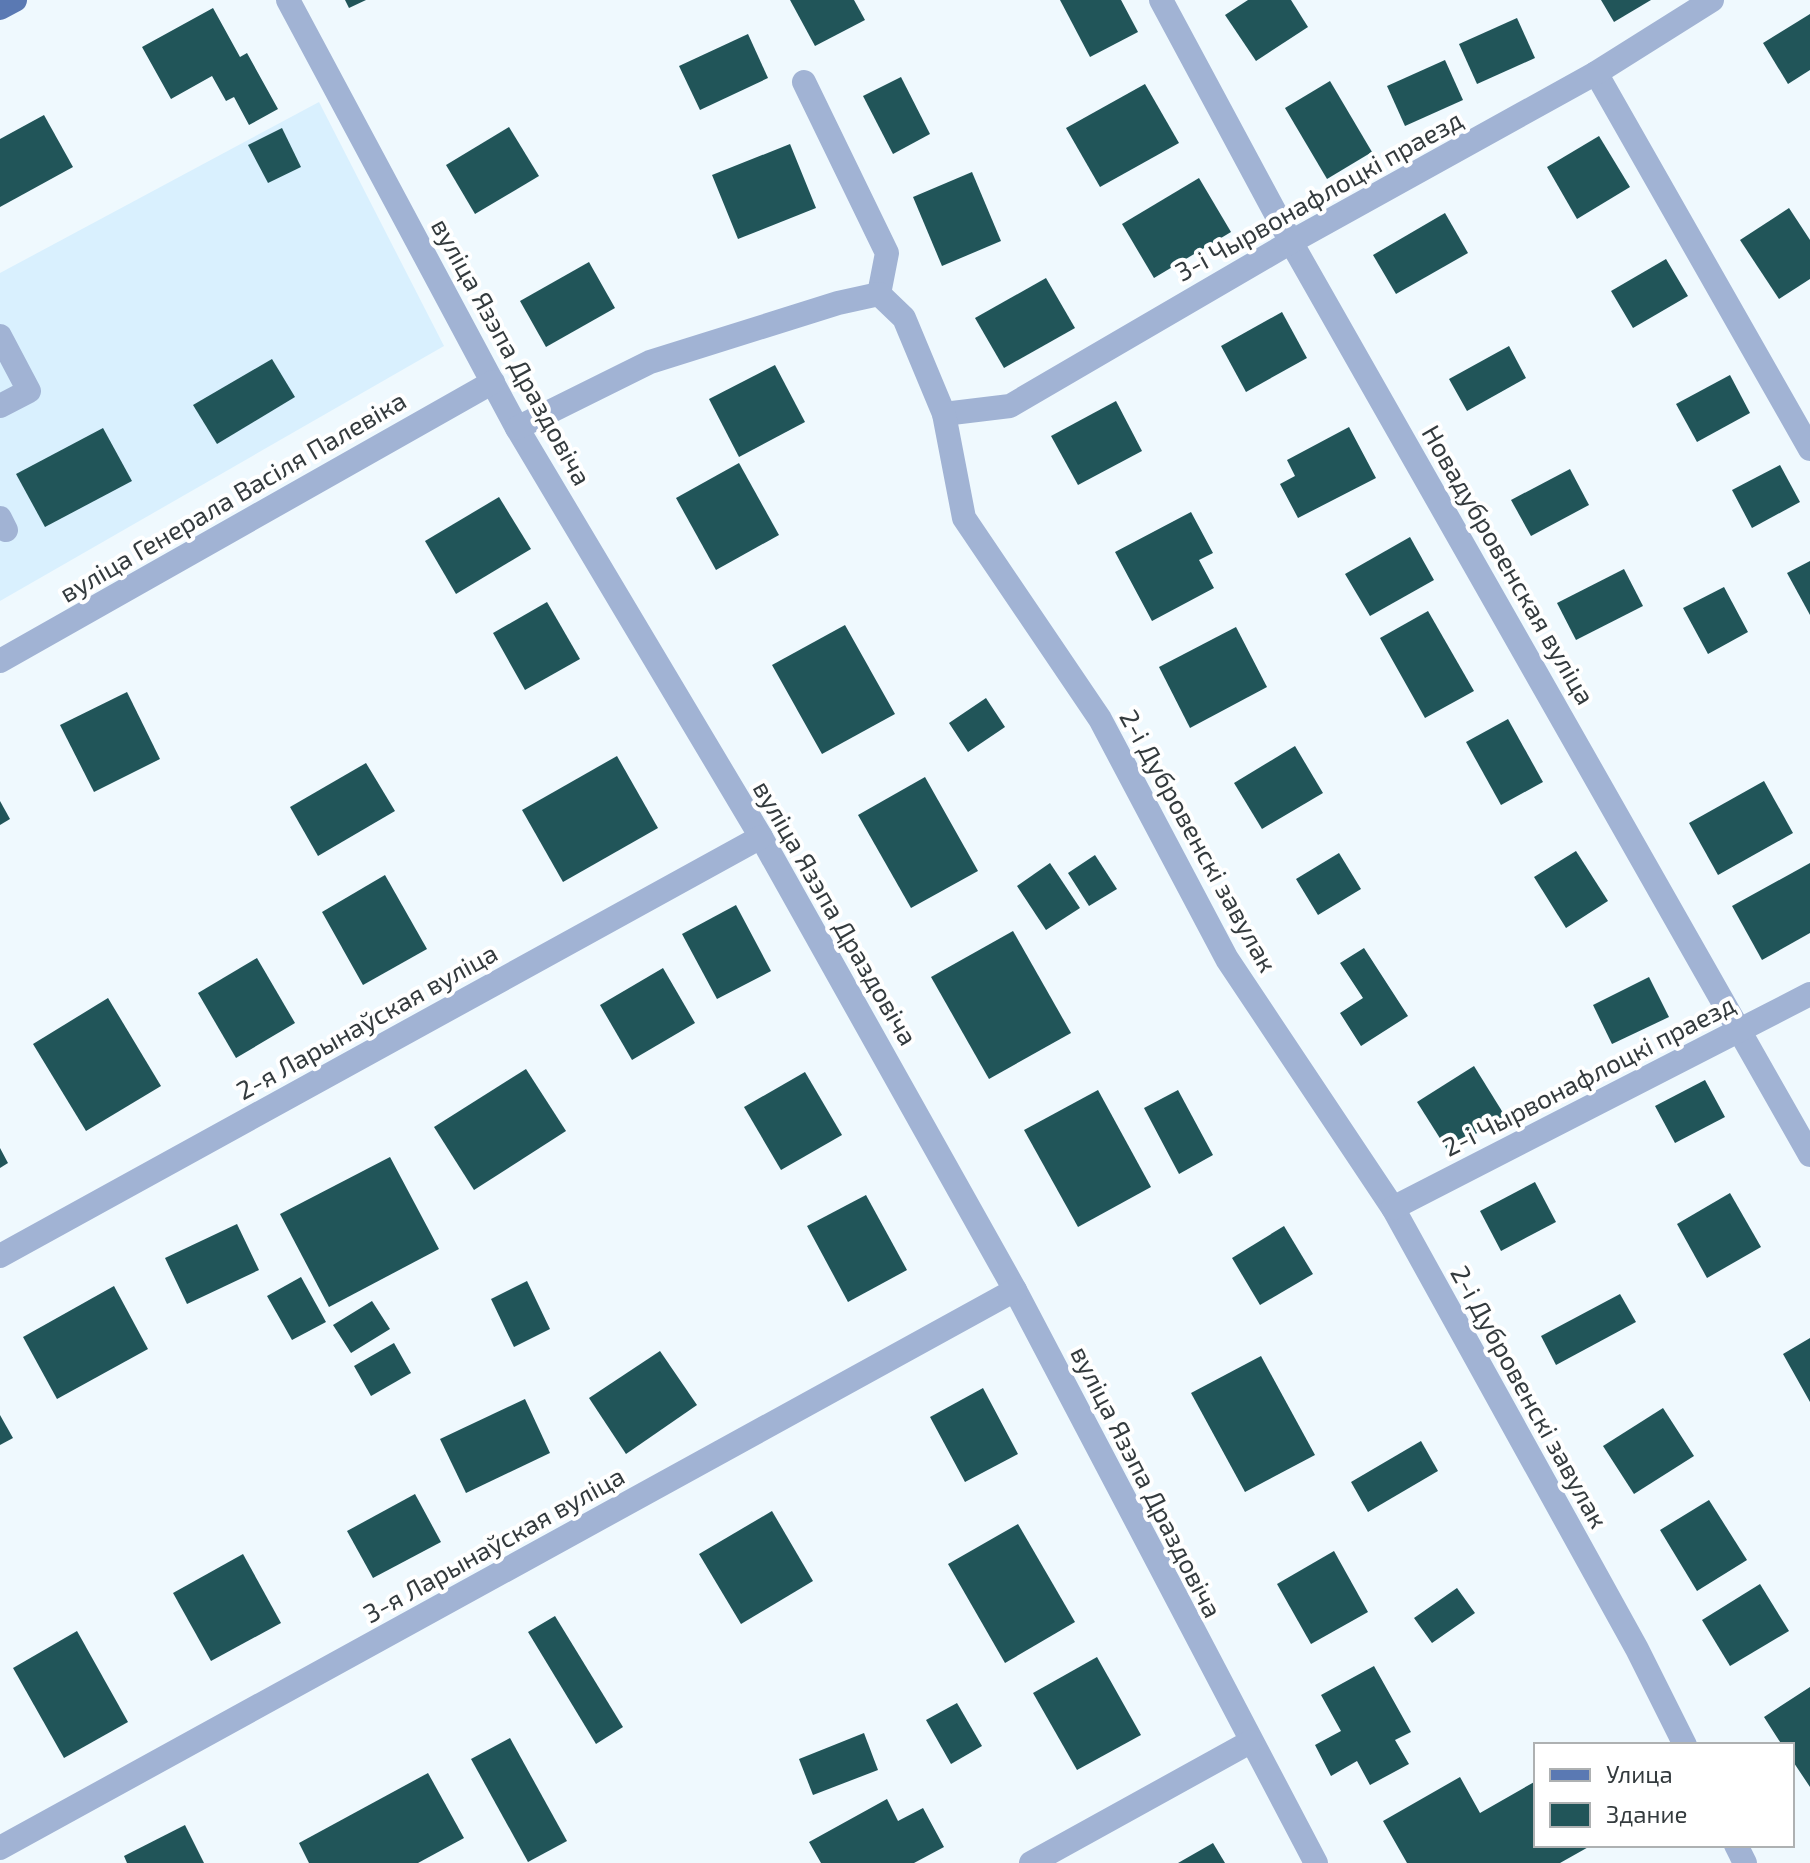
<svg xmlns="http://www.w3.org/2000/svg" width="1810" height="1863" font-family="'Exo 2',sans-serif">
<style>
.built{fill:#d9f0fe}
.building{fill:#215559}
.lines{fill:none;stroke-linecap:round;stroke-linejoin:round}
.minor{stroke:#a1b3d4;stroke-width:24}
.major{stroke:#5a79b3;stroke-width:24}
.labels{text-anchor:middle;stroke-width:8;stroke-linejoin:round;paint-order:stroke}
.street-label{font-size:26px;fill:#343b3e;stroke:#fff}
</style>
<rect width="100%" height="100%" fill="#eff9fe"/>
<path class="built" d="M319 102 444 346 0 601V273Z"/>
<g class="building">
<path d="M345 0H366L349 8Z"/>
<path d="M790 0H854L865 20 815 46Z"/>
<path d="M1060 0H1121L1138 32 1090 57Z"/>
<path d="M1248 0H1291L1308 27 1256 61 1225 15Z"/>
<path d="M1601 0H1651L1614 22Z"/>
<path d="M213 8 240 57 247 53 278 109 249 125 234 97 226 101 212 76 171 99 142 47Z"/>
<path d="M1810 14V70L1788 84 1763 43Z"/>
<path d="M1517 18 1535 58 1477 84 1459 44Z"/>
<path d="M748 34 768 78 700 110 679 66Z"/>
<path d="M1445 60 1463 100 1405 126 1387 86Z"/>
<path d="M901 77 930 134 893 154 863 96Z"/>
<path d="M1330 81 1372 152 1327 179 1285 108Z"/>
<path d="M1145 84 1179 143 1100 187 1066 128Z"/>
<path d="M44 115 73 167 0 207V139Z"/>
<path d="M509 127 539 176 475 214 446 165Z"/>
<path d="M282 128 301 167 268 183 248 145Z"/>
<path d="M1599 136 1630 187 1577 219 1547 167Z"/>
<path d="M790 144 816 208 738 239 712 175Z"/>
<path d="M972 172 1001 241 942 266 913 197Z"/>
<path d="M1199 178 1231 232 1154 278 1122 224Z"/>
<path d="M1789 208 1810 240V279L1779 299 1740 240Z"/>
<path d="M1445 213 1468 253 1396 294 1373 255Z"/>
<path d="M1666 259 1688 296 1633 328 1611 291Z"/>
<path d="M589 262 615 308 546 347 520 301Z"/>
<path d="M1046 278 1075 328 1004 368 975 318Z"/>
<path d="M1282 312 1307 358 1246 392 1221 346Z"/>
<path d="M1509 346 1526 378 1467 411 1449 379Z"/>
<path d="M272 359 295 397 217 444 193 405Z"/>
<path d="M775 365 805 422 739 457 709 399Z"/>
<path d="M1730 375 1750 413 1697 442 1676 404Z"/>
<path d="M1116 401 1142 451 1078 485 1051 436Z"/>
<path d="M1349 427 1376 478 1298 518 1280 484 1295 476 1287 460Z"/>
<path d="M103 428 132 481 45 527 16 474Z"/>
<path d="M739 463 779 535 716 570 676 498Z"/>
<path d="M1780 465 1800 502 1752 528 1732 490Z"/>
<path d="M1570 469 1589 505 1531 536 1511 500Z"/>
<path d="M499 497 531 549 456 594 425 541Z"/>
<path d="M1191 512 1213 553 1199 560 1214 588 1152 621 1115 552Z"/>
<path d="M1410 537 1434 580 1370 616 1345 574Z"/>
<path d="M1810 561V615L1787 573Z"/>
<path d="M1624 569 1643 606 1576 640 1557 603Z"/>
<path d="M1724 587 1748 632 1708 654 1683 608Z"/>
<path d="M547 602 580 659 525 690 493 633Z"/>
<path d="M1428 611 1474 691 1425 718 1380 638Z"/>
<path d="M845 625 895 714 822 754 772 665Z"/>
<path d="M1236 627 1267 687 1190 728 1159 667Z"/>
<path d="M127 692 160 759 94 792 60 725Z"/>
<path d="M986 698 1005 727 968 752 949 723Z"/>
<path d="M1508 719 1543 782 1501 805 1466 742Z"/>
<path d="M1295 746 1323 793 1262 829 1234 783Z"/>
<path d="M617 756 658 828 563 882 522 810Z"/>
<path d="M366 763 395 811 318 856 290 807Z"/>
<path d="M925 777 978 871 911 908 858 815Z"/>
<path d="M1764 781 1793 833 1718 875 1689 823Z"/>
<path d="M0 801 10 819 0 825Z"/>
<path d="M1576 851 1608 901 1566 928 1534 877Z"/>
<path d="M1339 853 1361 889 1318 915 1296 879Z"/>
<path d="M1095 855 1117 889 1089 906 1068 873Z"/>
<path d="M1050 863 1080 908 1046 930 1017 886Z"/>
<path d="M1810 863V933L1762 960 1732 906Z"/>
<path d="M385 875 427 949 363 985 322 912Z"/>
<path d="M736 905 771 971 717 999 682 934Z"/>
<path d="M1013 931 1071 1033 989 1079 931 977Z"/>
<path d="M1364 948 1408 1016 1361 1046 1340 1013 1363 998 1340 963Z"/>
<path d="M257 958 295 1023 236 1058 198 993Z"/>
<path d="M663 968 695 1023 632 1060 600 1005Z"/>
<path d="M1649 977 1669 1017 1612 1044 1593 1005Z"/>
<path d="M108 998 161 1086 86 1131 33 1044Z"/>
<path d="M1474 1066 1505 1116 1448 1151 1417 1102Z"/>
<path d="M526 1069 566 1131 474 1190 434 1127Z"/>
<path d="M805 1072 842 1135 781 1170 744 1107Z"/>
<path d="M1705 1080 1725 1117 1675 1143 1655 1106Z"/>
<path d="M1098 1090 1151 1187 1078 1227 1024 1130Z"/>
<path d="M1178 1090 1213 1155 1179 1174 1144 1108Z"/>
<path d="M0 1148 8 1163 0 1168Z"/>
<path d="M390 1157 439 1249 329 1307 280 1214Z"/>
<path d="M1535 1182 1556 1222 1501 1251 1480 1211Z"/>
<path d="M1730 1193 1761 1247 1707 1278 1677 1224Z"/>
<path d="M866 1195 907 1270 848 1302 807 1226Z"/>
<path d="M237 1224 259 1270 187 1304 165 1258Z"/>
<path d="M1284 1226 1313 1274 1260 1305 1232 1258Z"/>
<path d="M301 1277 326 1322 292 1340 267 1296Z"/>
<path d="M527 1281 550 1329 514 1347 491 1299Z"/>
<path d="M114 1286 148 1349 57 1399 23 1337Z"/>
<path d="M1620 1294 1636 1322 1556 1365 1541 1336Z"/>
<path d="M372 1301 390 1329 351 1353 333 1325Z"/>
<path d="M1810 1338V1402L1783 1354Z"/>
<path d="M394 1343 411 1373 371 1396 354 1366Z"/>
<path d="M660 1351 697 1405 626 1454 589 1398Z"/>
<path d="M1261 1356 1315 1455 1245 1492 1191 1393Z"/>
<path d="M983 1388 1018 1454 965 1482 930 1417Z"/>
<path d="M525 1399 550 1453 466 1493 440 1439Z"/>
<path d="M1663 1408 1694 1456 1634 1494 1603 1446Z"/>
<path d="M0 1415 13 1438 0 1445Z"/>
<path d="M1421 1441 1438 1471 1368 1512 1351 1482Z"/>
<path d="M415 1494 441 1542 373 1578 347 1531Z"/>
<path d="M1709 1500 1747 1560 1697 1591 1660 1530Z"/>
<path d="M772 1511 813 1581 741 1624 699 1554Z"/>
<path d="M1018 1524 1075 1622 1005 1663 948 1564Z"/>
<path d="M1334 1551 1368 1612 1311 1644 1277 1584Z"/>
<path d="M243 1554 281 1623 211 1661 173 1593Z"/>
<path d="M1760 1584 1789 1631 1730 1666 1702 1620Z"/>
<path d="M1457 1588 1475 1613 1432 1643 1414 1618Z"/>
<path d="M555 1616 623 1727 596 1744 528 1632Z"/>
<path d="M77 1631 128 1722 64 1758 13 1668Z"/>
<path d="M1097 1657 1141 1735 1077 1770 1033 1693Z"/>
<path d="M1374 1666 1411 1732 1395 1740 1409 1764 1370 1785 1357 1761 1331 1776 1315 1745 1341 1731 1321 1695Z"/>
<path d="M1810 1687V1787L1792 1760V1745H1782L1764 1717Z"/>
<path d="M957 1703 982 1746 951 1764 926 1720Z"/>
<path d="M864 1733 878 1770 813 1795 799 1759Z"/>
<path d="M510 1738 567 1841 528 1862 471 1759Z"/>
<path d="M428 1773 464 1838 418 1863H309L299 1843Z"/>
<path d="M1460 1777 1480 1813 1536 1781V1845H1592L1560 1863H1407L1383 1821Z"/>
<path d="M887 1799 898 1821 923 1808 944 1847 914 1863H821L809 1842Z"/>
<path d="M185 1825 204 1863H127L124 1856Z"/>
<path d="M1213 1843 1225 1863H1178Z"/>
</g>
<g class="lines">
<g class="minor">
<path d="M288 0 517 428 761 837 1015 1290 1316 1863"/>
<path d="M1161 0 1291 242 1810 1155"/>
<path d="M1596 73 1810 449"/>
<path d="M804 82 887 253 879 294"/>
<path d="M0 336 29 391 0 406"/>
<path d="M944 414 1010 406 1291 242 1596 73 1712 0"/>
<path d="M517 428 650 362 838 303 879 294 904 318 944 414 964 518 1100 719 1227 959 1393 1208 1637 1649 1685 1745"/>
<path d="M0 518 6 530"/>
<path d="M0 661 493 382"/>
<path d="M1393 1208 1810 994"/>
<path d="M0 1256 761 837"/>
<path d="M1736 1845 1745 1863"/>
<path d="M0 1848 1015 1290"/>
<path d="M1031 1863 1250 1742"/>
</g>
<path class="major" d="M0 8 15 0"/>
</g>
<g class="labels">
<g class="street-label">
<text transform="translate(1319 196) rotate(-29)" y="9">3-і Чырвонафлоцкі праезд</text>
<text transform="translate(511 352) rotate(61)" y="9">вуліца Язэпа Драздовіча</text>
<text transform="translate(233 497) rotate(-30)" y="9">вуліца Генерала Васіля Палевіка</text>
<text transform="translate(1508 565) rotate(60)" y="9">Новадубровенская вуліца</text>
<text transform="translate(1198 841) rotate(61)" y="9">2-і Дубровенскі завулак</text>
<text transform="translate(835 913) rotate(60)" y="9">вуліца Язэпа Драздовіча</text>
<text transform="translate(367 1022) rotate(-29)" y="9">2-я Ларынаўская вуліца</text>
<text transform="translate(1589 1076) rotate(-27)" y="9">2-і Чырвонафлоцкі праезд</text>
<text transform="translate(1529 1397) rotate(61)" y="9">2-і Дубровенскі завулак</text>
<text transform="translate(1146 1482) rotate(63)" y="9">вуліца Язэпа Драздовіча</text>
<text transform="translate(494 1545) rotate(-29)" y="9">3-я Ларынаўская вуліца</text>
</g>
</g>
<rect x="1534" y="1743" width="260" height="104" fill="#ffffff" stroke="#aeb1b2" stroke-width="2"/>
<rect x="1550" y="1769" width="40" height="12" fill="#5a79b3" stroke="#aeb1b2" stroke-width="2"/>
<text x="1606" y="1783" font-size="24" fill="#343b3e">Улица</text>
<rect x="1550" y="1803" width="40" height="24" fill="#215559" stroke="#aeb1b2" stroke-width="2"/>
<text x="1606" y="1823" font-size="24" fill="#343b3e">Здание</text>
</svg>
